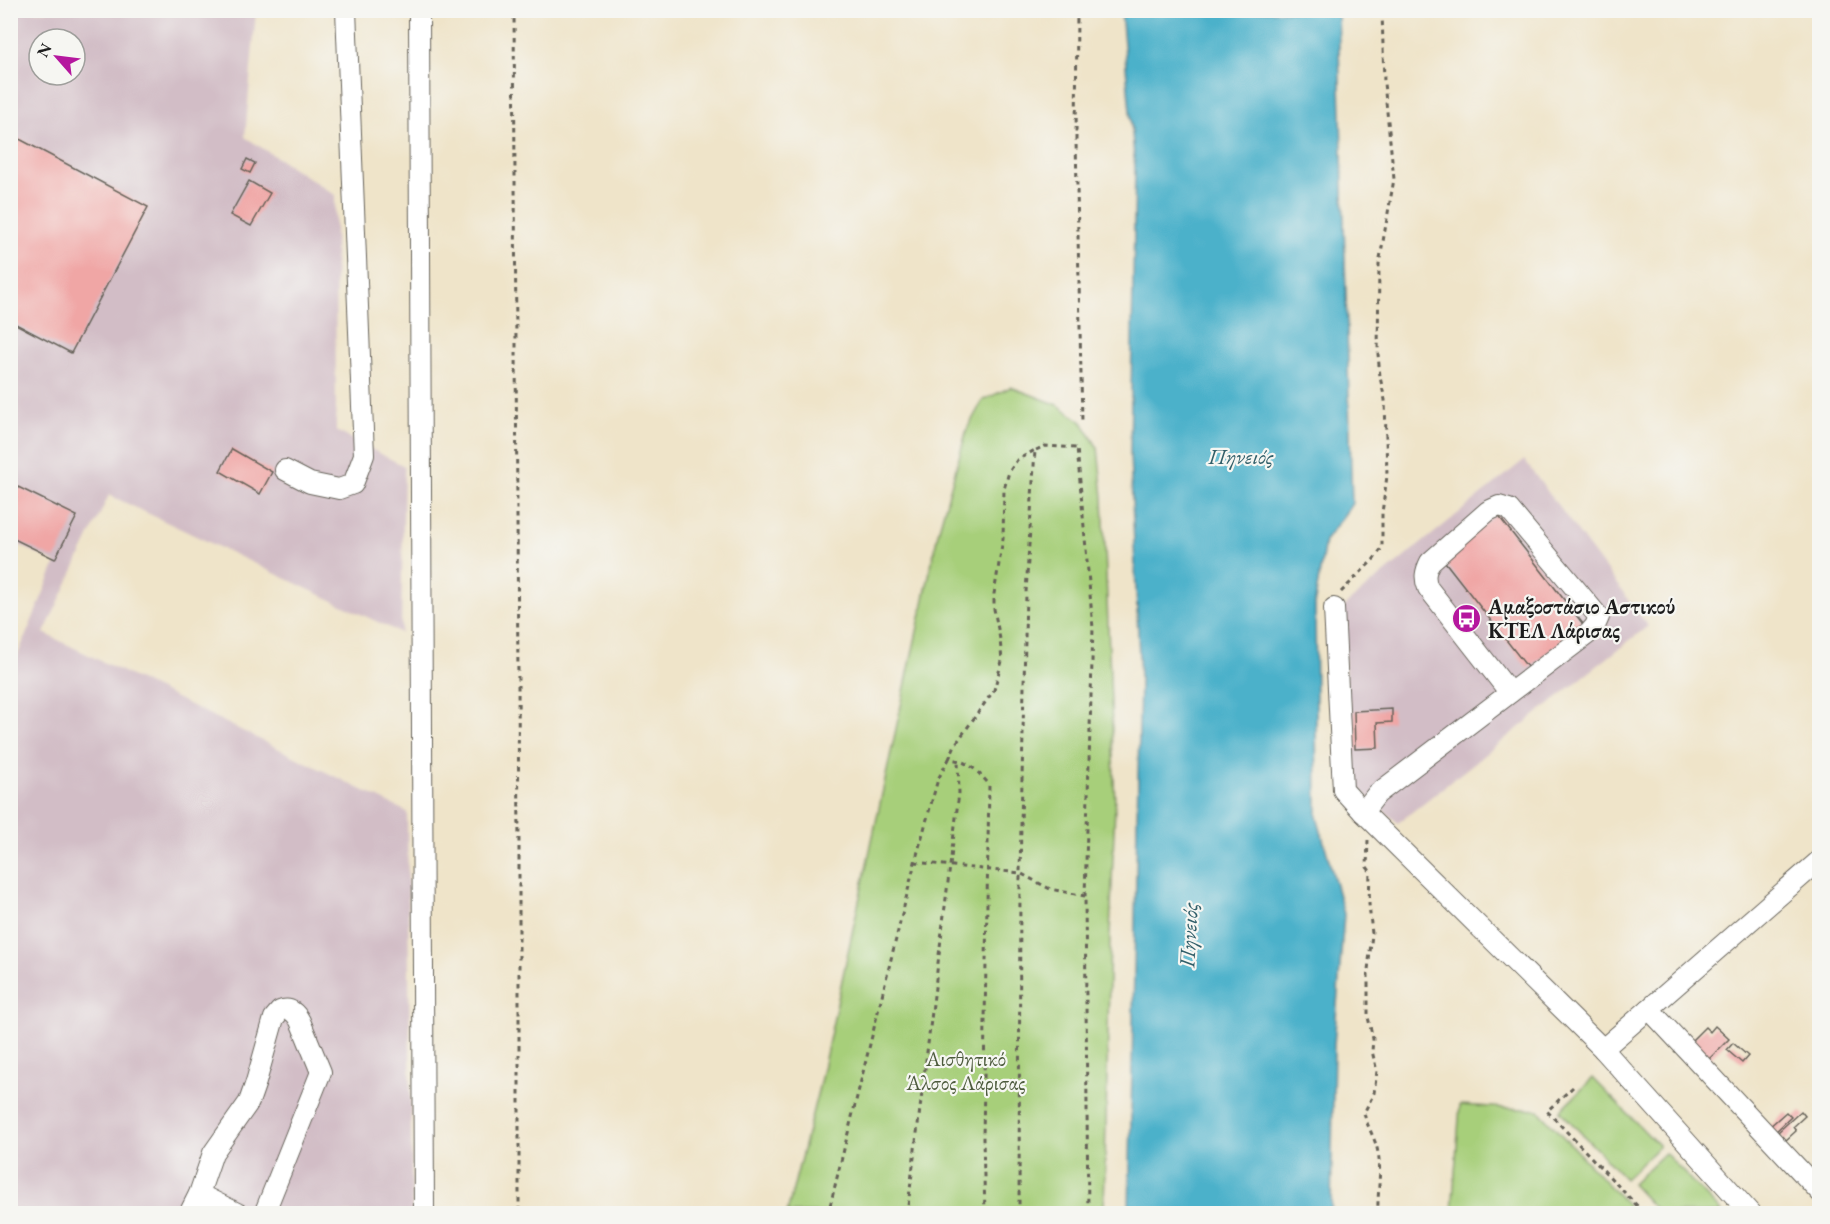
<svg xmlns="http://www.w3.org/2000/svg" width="1830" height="1224" font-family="'EB Garamond',serif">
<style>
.industrial{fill:#d2bdc6;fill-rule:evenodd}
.green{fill:#a7cf7a;stroke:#62764b;stroke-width:1.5}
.water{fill:#4bb1ca;stroke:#346673;stroke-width:1.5}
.building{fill:#f0a6a5}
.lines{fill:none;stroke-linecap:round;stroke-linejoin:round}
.minor-casing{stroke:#666259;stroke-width:22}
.path{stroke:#666259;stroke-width:3;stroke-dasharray:4.5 4.5;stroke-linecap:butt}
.minor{stroke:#fff;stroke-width:20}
.labels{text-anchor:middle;stroke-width:4.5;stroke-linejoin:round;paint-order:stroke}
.poi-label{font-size:21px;font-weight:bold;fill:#1c1c1c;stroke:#f6f6f2;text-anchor:start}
.park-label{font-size:21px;fill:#4d5b3d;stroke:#f6f6f2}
.water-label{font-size:22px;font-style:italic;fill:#315f6a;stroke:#f6f6f2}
</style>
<rect width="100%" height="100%" fill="#f6f6f2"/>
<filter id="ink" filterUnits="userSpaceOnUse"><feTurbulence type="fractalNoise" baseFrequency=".0167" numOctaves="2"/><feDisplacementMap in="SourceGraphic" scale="12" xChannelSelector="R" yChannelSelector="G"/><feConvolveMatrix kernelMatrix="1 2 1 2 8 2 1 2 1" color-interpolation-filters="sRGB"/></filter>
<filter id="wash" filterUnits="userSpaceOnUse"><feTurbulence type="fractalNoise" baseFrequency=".008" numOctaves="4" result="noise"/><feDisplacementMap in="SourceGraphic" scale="24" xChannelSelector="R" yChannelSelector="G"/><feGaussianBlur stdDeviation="1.35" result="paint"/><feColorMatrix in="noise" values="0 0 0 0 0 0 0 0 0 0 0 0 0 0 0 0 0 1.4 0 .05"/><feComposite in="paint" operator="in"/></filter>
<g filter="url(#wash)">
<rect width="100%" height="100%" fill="#efe4c9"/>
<g class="industrial">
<path d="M10 11H256L245 137 335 195 336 431 404 466 401 633 109 495 44 633 407 812 412 1213H11V671L56 563 11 541ZM39 39H75V75H39Z"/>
<path d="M1524 460 1648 626 1398 823 1349 780 1343 607Z"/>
</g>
<g class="green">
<path d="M1011 387 1058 405 1082 422 1098 448 1103 497 1115 805 1110 935 1104 1213H787L819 1087 939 529 967 429 983 400Z"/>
<path d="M1593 1078 1659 1146 1625 1179 1560 1111Z"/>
<path d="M1460 1105 1538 1110 1635 1213H1452Z"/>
<path d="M1665 1153 1722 1213H1723H1659L1632 1184Z"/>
</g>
<path class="water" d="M1121 11H1338L1352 504 1325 541 1315 601 1317 817 1344 914 1334 1045 1331 1213H1129L1140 679 1130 454 1135 167Z"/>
<g id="blocks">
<g class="building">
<path d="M10 134 148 207 71 353 10 321Z"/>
<path d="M247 159 255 163 250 173 242 169Z"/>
<path d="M249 181 270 193 251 226 230 215Z"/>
<path d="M232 449 272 472 260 494 220 471Z"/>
<path d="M10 483 77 516 55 559 10 537Z"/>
<path d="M1497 514 1583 624 1528 668 1442 558Z"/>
<path d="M1392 709V722L1377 723 1378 748 1355 749 1354 711Z"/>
<path d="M1715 1026 1729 1039 1707 1061 1689 1043 1705 1027 1710 1032Z"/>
<path d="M1733 1043 1748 1056 1742 1063 1727 1050Z"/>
<path d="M1801 1111 1805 1116 1793 1127 1796 1131 1785 1141 1778 1132Z"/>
<path d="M1786 1112 1791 1117 1773 1134 1768 1128Z"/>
</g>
</g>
</g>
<g filter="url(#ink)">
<use href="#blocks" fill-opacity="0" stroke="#666259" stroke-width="1.5"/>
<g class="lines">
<defs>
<g id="minor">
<path d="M419 10 424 1214"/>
<path d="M285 470 310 483 339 489 353 484 364 455 346 10"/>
<path d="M1334 608 1343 790 1363 812 1603 1049 1751 1214"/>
<path d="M1363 812 1377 794 1589 633 1595 626 1599 617 1509 509 1499 506 1488 511 1430 562C1425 572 1424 578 1428 588L1510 693"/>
<path d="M1649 1009 1820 1192"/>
<path d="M1603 1049 1820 860"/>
<path d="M199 1194 239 1214"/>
<path d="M189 1214 199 1194 213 1153 249 1102 256 1082 274 1018 280 1011C290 1007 295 1012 300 1021L321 1072 264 1214"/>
</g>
</defs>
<use href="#minor" class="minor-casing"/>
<g class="path">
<path d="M514 10 519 849V1214"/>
<path d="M1077 10 1076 141 1082 422"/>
<path d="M1036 450 1045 446 1077 448 1093 628 1085 896"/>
<path d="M1341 592 1374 559 1382 548V513L1387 476 1385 400 1380 377 1378 354 1379 264 1394 179 1384 83 1382 10"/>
<path d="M949 759 955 745 994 690 1002 661 1000 639 994 609V594L1003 539 1004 489 1009 472 1017 460 1035 450 1026 592 1020 873 1019 1214"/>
<path d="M1368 840 1367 867 1370 871 1369 904 1372 934 1368 970V1017L1373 1039 1372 1051 1377 1071 1374 1093 1364 1113C1367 1127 1376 1139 1378 1153 1382 1173 1377 1193 1378 1214"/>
<path d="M915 862 1020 873 1050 889 1085 896 1088 1214"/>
<path d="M1573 1087 1547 1111 1645 1214"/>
<path d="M828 1214 915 862 938 779 949 759C969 761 976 770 989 784L983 1139 985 1214"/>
<path d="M907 1214 959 793 958 760"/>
</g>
<use href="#minor" class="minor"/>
</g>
</g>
<defs>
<symbol id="bus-disc" viewBox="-11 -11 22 22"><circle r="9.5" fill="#b5179e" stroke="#f6f6f2"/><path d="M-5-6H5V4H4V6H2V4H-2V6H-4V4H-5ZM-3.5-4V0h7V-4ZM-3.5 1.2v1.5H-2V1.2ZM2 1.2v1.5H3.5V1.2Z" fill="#fff"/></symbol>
</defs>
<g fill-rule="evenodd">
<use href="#bus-disc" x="1450" y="602" width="33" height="33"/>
</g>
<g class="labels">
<g class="poi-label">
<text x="1488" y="614">Αμαξοστάσιο Αστικού<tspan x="1488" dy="24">ΚΤΕΛ Λάρισας</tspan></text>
</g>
<g class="park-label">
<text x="966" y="1066">Αισθητικό<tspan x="966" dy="24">Άλσος Λάρισας</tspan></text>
</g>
<g class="water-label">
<text x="1241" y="464">Πηνειός</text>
<text transform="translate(1188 935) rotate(-87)" y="8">Πηνειός</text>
</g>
</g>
<rect width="1830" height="1224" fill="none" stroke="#f6f6f2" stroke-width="36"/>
<g transform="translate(57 57) rotate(298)"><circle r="28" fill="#f6f6f2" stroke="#9f9f9c" stroke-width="1.5"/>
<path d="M0-4.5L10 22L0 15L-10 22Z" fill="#b5179e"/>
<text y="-9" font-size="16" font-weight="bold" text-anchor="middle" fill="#1c1c1c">N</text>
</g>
</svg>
